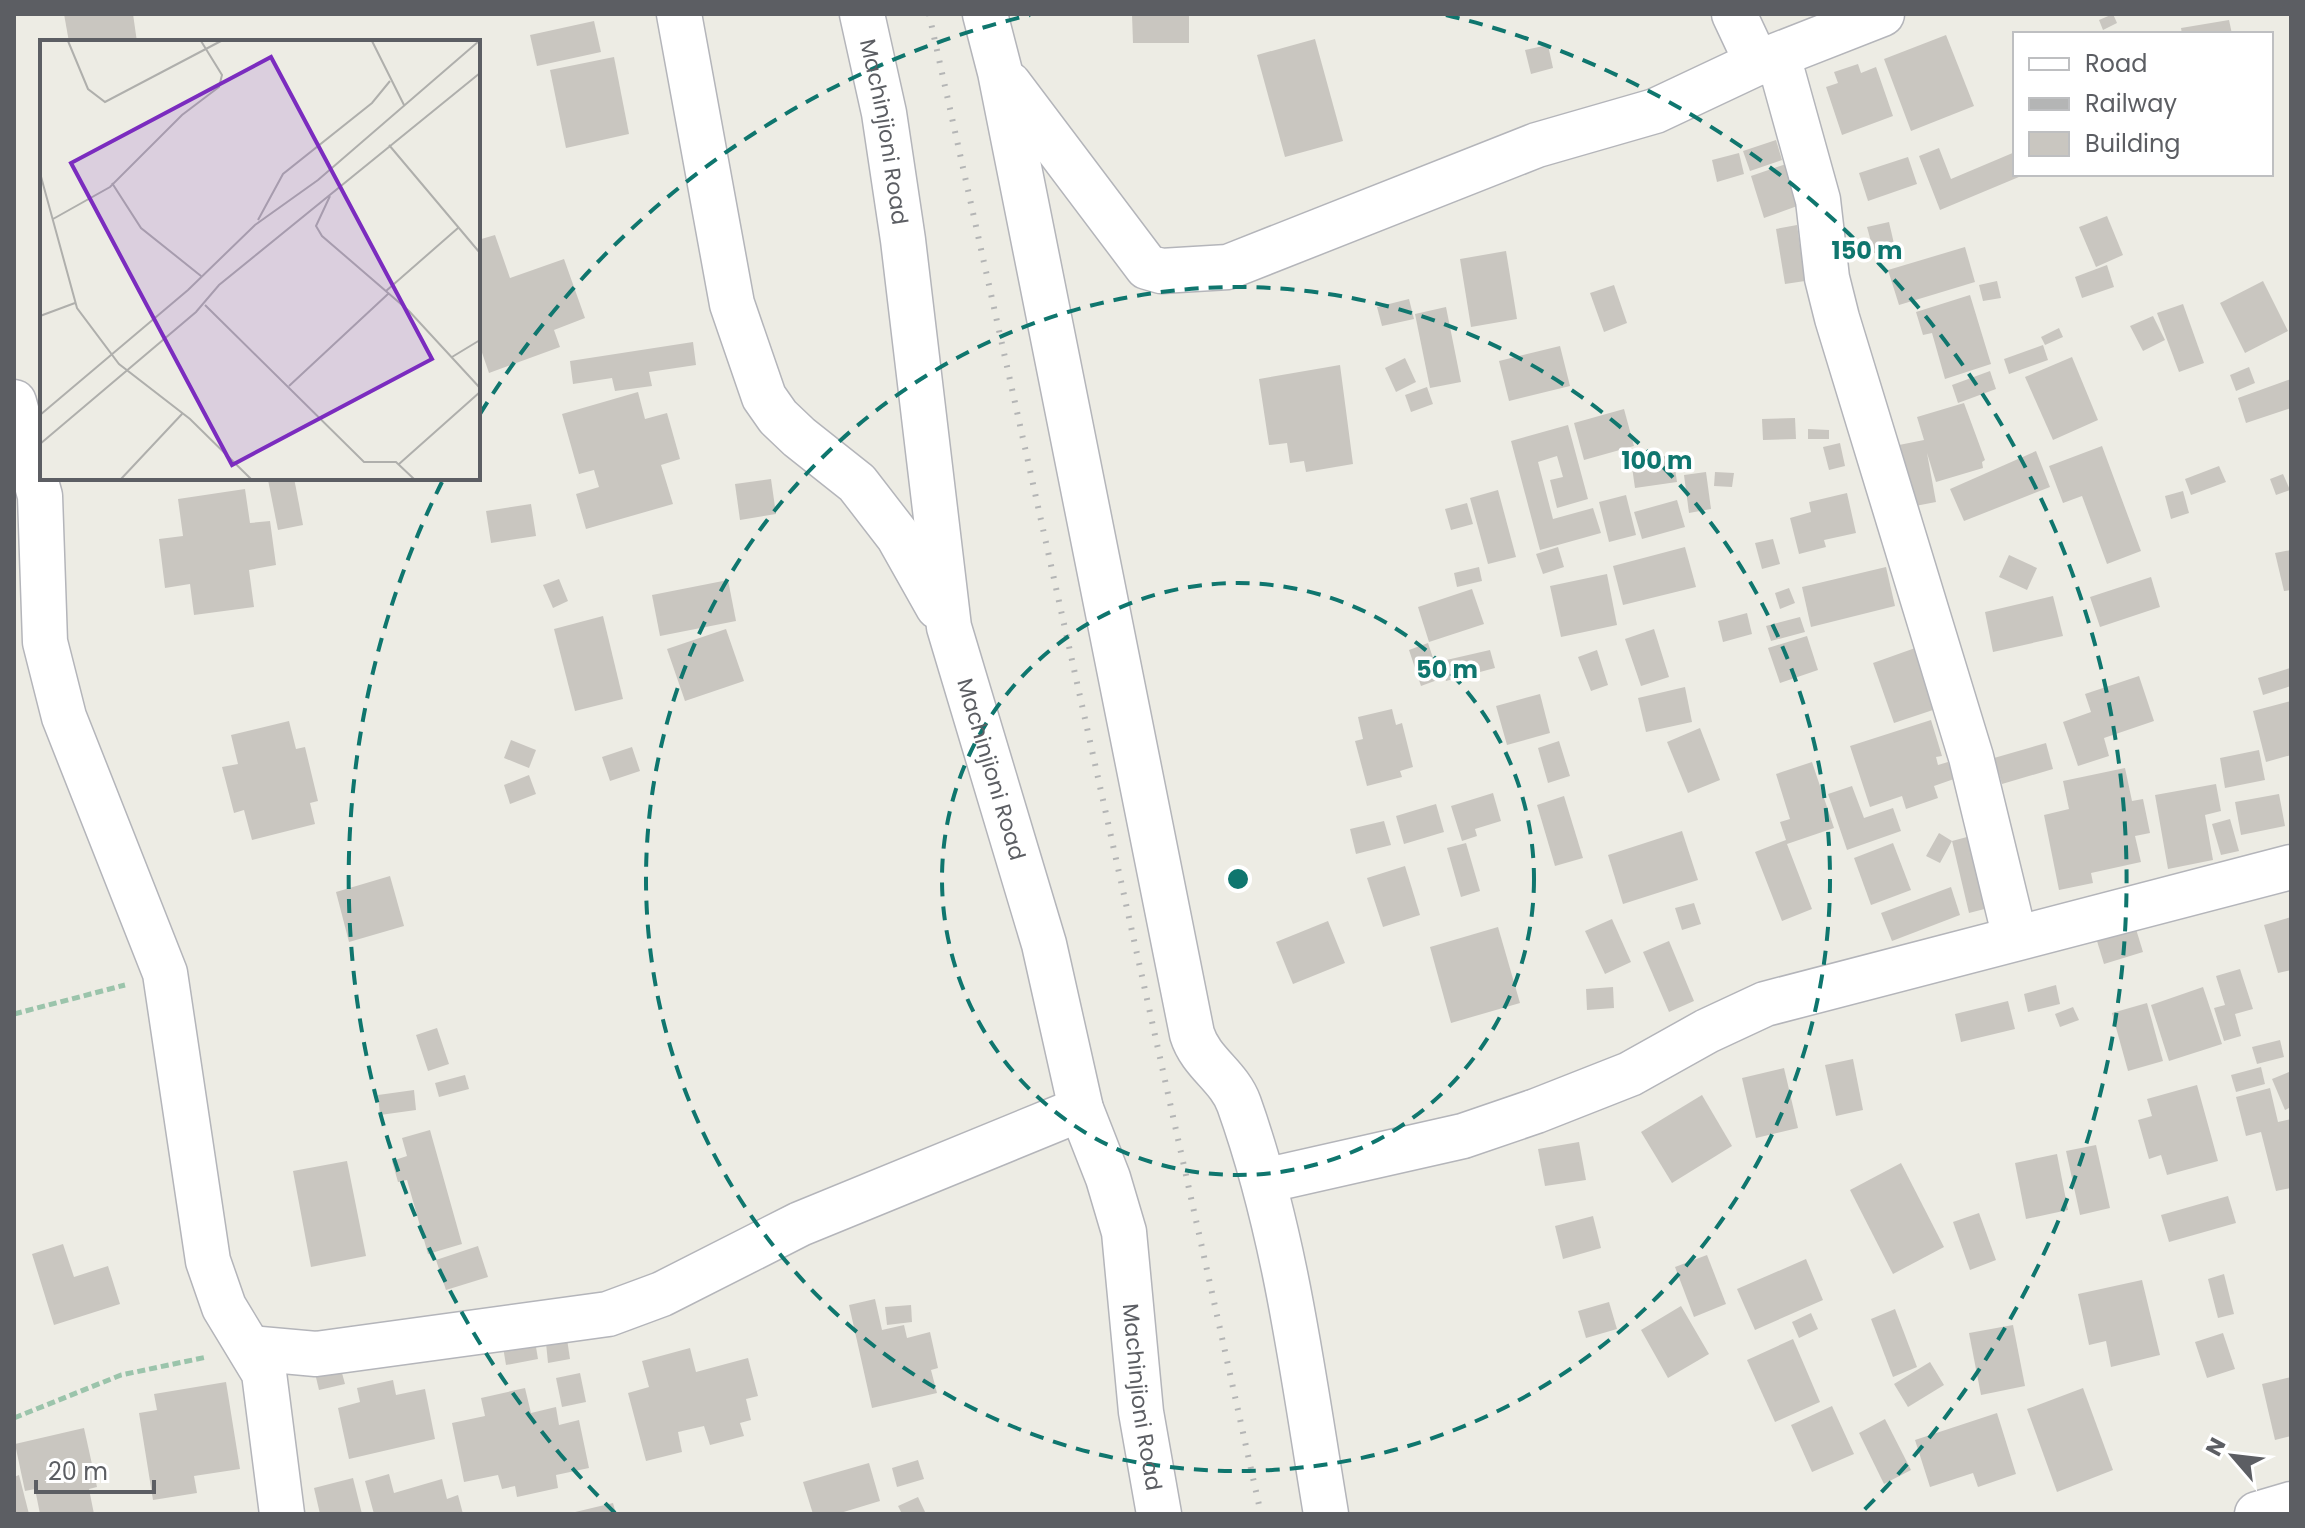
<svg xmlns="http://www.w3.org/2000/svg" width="2305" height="1528" font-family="Poppins,sans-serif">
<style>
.building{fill:#c9c6c0}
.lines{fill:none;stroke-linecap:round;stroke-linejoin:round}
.minor-casing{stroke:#b4b5ba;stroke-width:47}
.path{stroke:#9bc4ab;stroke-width:5;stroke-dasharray:8 4;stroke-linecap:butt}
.minor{stroke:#fff;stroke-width:44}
.rail{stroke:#b4b5b5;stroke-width:6;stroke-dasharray:2 10;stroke-linecap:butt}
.ring{fill:none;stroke:#0f766e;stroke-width:4;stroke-dasharray:14 10}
.labels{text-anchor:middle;stroke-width:7;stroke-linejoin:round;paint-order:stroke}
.street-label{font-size:22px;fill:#5c5e63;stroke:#fff}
.inset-road{fill:none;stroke:#afafac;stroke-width:2}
.view{fill:#7b2cbf;fill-opacity:0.15;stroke:#7b2cbf;stroke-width:4}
.inset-edge{fill:none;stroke:#5c5e63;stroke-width:4}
.centre{fill:#0f766e;stroke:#fff;stroke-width:4}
.ring-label{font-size:24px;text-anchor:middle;font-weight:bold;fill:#0f766e;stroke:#fff;stroke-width:7;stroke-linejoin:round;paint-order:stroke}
</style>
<rect width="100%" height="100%" fill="#edece4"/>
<g class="building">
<path d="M64 14H133L137 42H69Z"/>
<path d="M1132 14H1189V43H1133Z"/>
<path d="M2113 14 2117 23 2103 30 2099 20Z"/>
<path d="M2229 20 2232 34H2182L2181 28Z"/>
<path d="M594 21 601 52 537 66 530 35Z"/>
<path d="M1946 35 1974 106 1911 131 1884 59Z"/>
<path d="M1315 39 1343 141 1285 157 1257 55Z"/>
<path d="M1548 45 1553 68 1531 74 1525 50Z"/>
<path d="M614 57 629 134 566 148 550 70Z"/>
<path d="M1858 64 1861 73 1876 67 1893 116 1842 135 1826 87 1838 83 1834 72Z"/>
<path d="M1776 140 1782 160 1750 171 1743 151Z"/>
<path d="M1939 148 1951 179 2015 152V174H2026L1940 210 1919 156Z"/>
<path d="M1739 153 1744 174 1717 182 1712 160Z"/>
<path d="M1908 157 1917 184 1868 201 1859 173Z"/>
<path d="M1786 164 1800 205 1764 218 1751 176Z"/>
<path d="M2107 216 2123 255 2096 267 2079 227Z"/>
<path d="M1889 222 1895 248 1874 253 1867 227Z"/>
<path d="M1797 225 1805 281 1785 284 1776 229Z"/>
<path d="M495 235 510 278 564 259 585 318 554 330 560 347 489 373 478 341V240Z"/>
<path d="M1965 247 1975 282 1899 305 1888 270Z"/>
<path d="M1506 251 1517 319 1471 327 1460 259Z"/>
<path d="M2107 265 2114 287 2082 298 2075 277Z"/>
<path d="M1997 281 2001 298 1983 301 1979 285Z"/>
<path d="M2263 281 2288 331 2245 353 2220 303Z"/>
<path d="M1614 285 1627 323 1604 332 1590 293Z"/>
<path d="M1970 295 1991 364 1945 379 1932 333 1923 335 1916 312Z"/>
<path d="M1409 299 1414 319 1382 326 1377 307Z"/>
<path d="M2183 304 2204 363 2179 372 2157 313Z"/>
<path d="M1446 307 1461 382 1430 388 1415 314Z"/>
<path d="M2153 316 2165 340 2143 351 2130 326Z"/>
<path d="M2059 328 2063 337 2045 345 2041 337Z"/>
<path d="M693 342 696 365 649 372 652 386 615 391 612 378 573 384 570 361Z"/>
<path d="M2043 345 2048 360 2009 374 2004 359Z"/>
<path d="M1560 346 1570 386 1509 401 1499 361Z"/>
<path d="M2072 357 2098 420 2053 440 2025 377Z"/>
<path d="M1405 358 1416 382 1396 392 1385 368Z"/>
<path d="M1340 365 1353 464 1306 472 1304 461 1290 463 1287 443 1269 445 1259 379Z"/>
<path d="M2249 367 2255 383 2236 391 2230 375Z"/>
<path d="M1990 371 1996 389 1958 403 1952 385Z"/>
<path d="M2291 379V408L2246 423 2238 398Z"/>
<path d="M1427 387 1433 404 1411 412 1405 395Z"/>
<path d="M638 392 645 419 667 413 680 459 661 465 673 504 586 529 576 494 599 487 594 470 579 474 562 414Z"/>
<path d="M1964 403 1985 460 1982 462 1983 468 1936 482 1927 453 1936 502 1910 507 1899 445 1924 440 1917 417Z"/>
<path d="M1624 409 1634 446 1584 460 1574 423Z"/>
<path d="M1795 418 1796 439 1763 440 1762 419Z"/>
<path d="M1568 425 1588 499 1557 508 1550 480 1563 477 1557 456 1538 462 1553 519 1593 508 1601 533 1540 550 1511 441Z"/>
<path d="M1808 429 1829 430V439H1808Z"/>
<path d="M1840 443 1845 466 1829 470 1823 447Z"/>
<path d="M2102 446 2141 551 2107 564 2082 496 2063 503 2049 466Z"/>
<path d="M2036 451 2050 487 1964 521 1950 489Z"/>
<path d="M1673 455 1677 482 1635 488 1631 460Z"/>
<path d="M2219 466 2226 482 2191 495 2185 479Z"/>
<path d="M1706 472 1711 509 1689 513 1684 475Z"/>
<path d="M1715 472 1734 473 1732 487 1714 486Z"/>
<path d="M2283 474 2290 490 2276 495 2270 479Z"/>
<path d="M294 478 303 525 278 530 268 480Z"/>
<path d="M771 479 776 514 740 520 735 484Z"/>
<path d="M245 489 250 523 270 521 276 565 249 570 254 607 194 615 190 584 165 588 159 539 183 536 178 499Z"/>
<path d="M1498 490 1516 557 1488 564 1470 498Z"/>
<path d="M2183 491 2189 513 2171 519 2165 496Z"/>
<path d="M1847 493 1856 533 1824 540 1826 547 1799 554 1790 518 1811 512 1809 502Z"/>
<path d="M1626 495 1636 535 1609 542 1599 502Z"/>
<path d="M1677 500 1685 527 1642 539 1634 512Z"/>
<path d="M1467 503 1473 524 1451 530 1445 509Z"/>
<path d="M531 504 536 536 491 543 486 511Z"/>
<path d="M1773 539 1780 564 1762 569 1755 543Z"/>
<path d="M1558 547 1564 567 1543 574 1536 554Z"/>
<path d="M1685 547 1696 587 1623 605 1613 566Z"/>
<path d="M2291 550V590L2284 591 2275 553Z"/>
<path d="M2009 555 2037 568 2027 590 1999 577Z"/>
<path d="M1479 567 1482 581 1457 587 1454 573Z"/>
<path d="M1886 567 1895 606 1811 627 1802 587Z"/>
<path d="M1607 574 1617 625 1561 637 1550 586Z"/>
<path d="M2151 577 2160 607 2100 627 2090 597Z"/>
<path d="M559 579 568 601 553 608 543 585Z"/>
<path d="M728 580 736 621 660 636 652 595Z"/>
<path d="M1789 588 1795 603 1780 609 1775 593Z"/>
<path d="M1472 589 1484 624 1429 642 1418 607Z"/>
<path d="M2053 596 2063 636 1993 652 1985 612Z"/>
<path d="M1747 613 1752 634 1723 642 1718 621Z"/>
<path d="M603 616 623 699 575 711 554 629Z"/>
<path d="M1800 617 1805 632 1771 641 1766 626Z"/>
<path d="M726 629 744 681 685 701 667 649Z"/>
<path d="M1654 629 1669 677 1641 686 1625 639Z"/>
<path d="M1807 636 1818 670 1780 683 1768 648Z"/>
<path d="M1428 643 1440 679 1421 686 1409 650Z"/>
<path d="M1918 647 1939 708 1894 723 1873 663Z"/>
<path d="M1490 650 1495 668 1446 681 1442 661Z"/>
<path d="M1597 650 1608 685 1591 691 1578 657Z"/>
<path d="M2290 668 2291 686 2263 695 2258 678Z"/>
<path d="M2139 676 2154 721 2104 738 2109 756 2078 766 2063 722 2091 712 2085 694Z"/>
<path d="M1685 687 1692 722 1646 732 1638 698Z"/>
<path d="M1540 694 1550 733 1507 745 1496 706Z"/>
<path d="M2291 701V755L2266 762 2253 711Z"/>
<path d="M1392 709 1396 725 1402 723 1413 767 1400 771 1402 777 1367 786 1355 741 1363 739 1358 717Z"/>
<path d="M1931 720 1942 756 1936 757 1938 765 1948 762 1954 779 1934 786 1938 798 1906 809 1902 796 1870 807 1850 746Z"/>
<path d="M289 721 296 749 305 747 318 801 310 803 315 824 252 840 244 810 234 813 222 767 238 764 231 735Z"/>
<path d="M1700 728 1720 780 1688 793 1667 742Z"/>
<path d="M511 740 536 750 529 768 504 758Z"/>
<path d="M1559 741 1570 776 1548 783 1538 748Z"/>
<path d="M2046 743 2053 769 2002 784 1994 758Z"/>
<path d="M632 747 640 771 610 781 602 757Z"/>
<path d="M2259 750 2265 780 2225 788 2220 758Z"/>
<path d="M1812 762 1834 828 1787 844 1812 909 1782 921 1755 852 1786 840 1780 822 1790 819 1776 774Z"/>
<path d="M2125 768 2132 801 2143 799 2150 833 2135 836 2141 862 2091 873 2093 883 2059 890 2044 815 2069 809 2063 781Z"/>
<path d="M529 775 536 794 510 804 504 785Z"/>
<path d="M2216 784 2221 811 2205 815 2213 860 2168 869 2155 795Z"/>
<path d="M1852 786 1864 818 1893 808 1901 831 1847 850 1828 794Z"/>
<path d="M1493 793 1501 821 1475 829 1477 836 1462 841 1451 806Z"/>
<path d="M2279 794 2285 826 2241 835 2235 802Z"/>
<path d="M1564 796 1583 858 1555 866 1537 805Z"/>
<path d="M1436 804 1444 832 1404 844 1396 816Z"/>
<path d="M2230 819 2239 851 2221 855 2212 824Z"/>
<path d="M1384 821 1391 845 1356 854 1350 829Z"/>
<path d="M1682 831 1698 880 1623 904 1608 855Z"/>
<path d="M1939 833 1952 841 1982 833 2000 905 1969 913 1952 841 1940 863 1926 856Z"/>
<path d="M1466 843 1480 891 1461 897 1447 848Z"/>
<path d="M1893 843 1911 890 1871 905 1854 858Z"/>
<path d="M1405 866 1420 915 1383 927 1367 878Z"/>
<path d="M390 876 404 926 349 942 336 892Z"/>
<path d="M1951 887 1960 915 1892 941 1881 913Z"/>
<path d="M1694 903 1701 924 1682 930 1675 908Z"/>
<path d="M2291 917V970L2278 973 2264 925Z"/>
<path d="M1612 919 1631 962 1605 974 1585 931Z"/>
<path d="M1328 921 1345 963 1293 984 1276 942Z"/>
<path d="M1498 927 1520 1003 1451 1023 1430 947Z"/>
<path d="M2136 929 2143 952 2104 964 2097 941Z"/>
<path d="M1669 941 1694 1001 1669 1012 1643 952Z"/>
<path d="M2240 969 2253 1009 2235 1014 2241 1036 2224 1041 2214 1008 2225 1005 2216 976Z"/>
<path d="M2056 985 2060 1004 2028 1012 2024 994Z"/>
<path d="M1613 987 1614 1008 1587 1010 1586 989Z"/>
<path d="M2203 987 2222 1044 2169 1061 2151 1005Z"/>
<path d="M2008 1001 2015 1029 1961 1042 1955 1014Z"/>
<path d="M2147 1003 2163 1061 2128 1071 2112 1013Z"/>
<path d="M2073 1007 2079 1020 2060 1027 2055 1014Z"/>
<path d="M437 1028 449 1064 428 1071 416 1035Z"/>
<path d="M2280 1040 2284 1057 2257 1064 2252 1047Z"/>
<path d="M1853 1059 1863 1110 1836 1116 1825 1065Z"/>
<path d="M2261 1067 2265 1084 2236 1092 2231 1075Z"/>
<path d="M1784 1068 1798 1128 1756 1138 1742 1078Z"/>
<path d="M2289 1072 2291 1107 2285 1110 2272 1079Z"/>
<path d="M465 1075 469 1089 439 1097 435 1083Z"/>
<path d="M2197 1085 2218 1161 2167 1175 2161 1155 2149 1159 2138 1120 2152 1116 2147 1099Z"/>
<path d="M2270 1088 2278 1122 2291 1119V1188L2276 1191 2261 1132 2246 1136 2236 1097Z"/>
<path d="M414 1090 416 1110 380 1115 378 1095Z"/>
<path d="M1702 1095 1732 1146 1672 1183 1641 1132Z"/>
<path d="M430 1130 462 1244 428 1254 407 1180 398 1182 392 1161 407 1156 402 1138Z"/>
<path d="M1579 1142 1586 1180 1545 1186 1538 1149Z"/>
<path d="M2096 1145 2110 1208 2080 1215 2066 1151Z"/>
<path d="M2057 1154 2068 1210 2026 1219 2015 1163Z"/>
<path d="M347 1161 366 1256 311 1267 293 1171Z"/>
<path d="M1901 1163 1944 1247 1893 1274 1850 1190Z"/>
<path d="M2228 1196 2236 1223 2169 1242 2161 1215Z"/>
<path d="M1979 1213 1996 1260 1970 1270 1953 1222Z"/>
<path d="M1593 1216 1601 1248 1563 1259 1555 1226Z"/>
<path d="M63 1244 74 1277 108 1266 120 1304 54 1325 32 1254Z"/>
<path d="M478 1246 488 1277 446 1290 436 1260Z"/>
<path d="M1707 1255 1726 1304 1694 1317 1675 1267Z"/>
<path d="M1806 1259 1823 1300 1755 1330 1737 1289Z"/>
<path d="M2224 1274 2234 1314 2218 1318 2208 1279Z"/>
<path d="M2142 1280 2160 1355 2111 1367 2106 1341 2089 1345 2078 1294Z"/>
<path d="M875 1299 882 1330 904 1325 907 1338 930 1332 938 1368 931 1370 937 1393 872 1408 849 1305Z"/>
<path d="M1609 1302 1617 1329 1586 1338 1578 1311Z"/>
<path d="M911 1305 912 1322 887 1325 885 1307Z"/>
<path d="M1681 1306 1709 1354 1668 1378 1641 1330Z"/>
<path d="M1895 1309 1917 1367 1893 1377 1871 1319Z"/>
<path d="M1811 1313 1818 1329 1799 1338 1792 1322Z"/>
<path d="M2013 1325 2025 1386 1981 1395 1969 1333Z"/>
<path d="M2223 1333 2235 1369 2207 1378 2195 1342Z"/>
<path d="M567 1339 570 1359 548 1363 546 1343Z"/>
<path d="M1793 1339 1820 1402 1775 1422 1747 1360Z"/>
<path d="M535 1341 538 1359 506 1365 503 1347Z"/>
<path d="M690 1348 696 1372 748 1358 758 1396 746 1399 751 1420 740 1423 744 1436 710 1445 704 1426 678 1432 682 1452 646 1461 628 1393 649 1387 642 1361Z"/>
<path d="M339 1362 345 1384 319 1390 314 1369Z"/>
<path d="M1930 1362 1944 1385 1908 1407 1894 1384Z"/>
<path d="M580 1373 586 1402 562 1407 556 1378Z"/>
<path d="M2291 1377V1436L2275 1440 2262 1384Z"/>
<path d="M393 1380 396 1395 425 1389 435 1439 349 1459 338 1408 360 1402 357 1388Z"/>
<path d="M226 1382 240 1469 194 1476 197 1493 153 1500 139 1413 157 1410 154 1394Z"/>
<path d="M525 1388 531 1413 556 1407 559 1425 579 1420 589 1468 556 1475 558 1488 517 1497 515 1486 502 1489 498 1475 464 1482 452 1423 485 1416 481 1398Z"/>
<path d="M2083 1388 2113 1470 2057 1492 2027 1409Z"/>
<path d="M1832 1406 1854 1454 1812 1472 1791 1425Z"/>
<path d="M1997 1413 2016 1474 1978 1487 1973 1473 1930 1487 1915 1440Z"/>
<path d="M1885 1419 1911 1470 1884 1484 1859 1433Z"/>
<path d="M84 1428 97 1487 89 1489 94 1514H40L35 1489 25 1491 15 1444Z"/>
<path d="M918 1460 924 1479 897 1487 892 1468Z"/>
<path d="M869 1463 880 1501 837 1514H813L803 1482Z"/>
<path d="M389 1474 394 1493 442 1479 447 1499 458 1495 463 1514H374L365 1481Z"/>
<path d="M19 1475 29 1514H14V1477Z"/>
<path d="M353 1478 362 1514H320L314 1488Z"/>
<path d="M918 1497 926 1514H902L898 1506Z"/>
<path d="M613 1503 616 1514H572L571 1513Z"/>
</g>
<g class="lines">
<defs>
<g id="minor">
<path d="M679 14 732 304 764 397 778 417 799 437 857 483 898 536 938 607"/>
<path id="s1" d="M862 14 884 113 903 240 949 627 1044 944 1081 1109 1108 1178 1124 1232 1141 1412 1159 1514"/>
<path d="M985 14 1000 72 1192 1034C1201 1063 1229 1076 1239 1104 1286 1236 1303 1376 1326 1514"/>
<path d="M1734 14 1757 63"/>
<path d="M1778 56 1818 200 1827 278 1837 318 1971 757 2015 938"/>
<path d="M1009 84 1147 267 1161 271 1228 267 1537 145 1655 111 1757 63 1882 14"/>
<path d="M14 402 40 496 45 642 64 717 165 973 208 1261 224 1307 264 1373 282 1514"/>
<path d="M1264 1181 1463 1136 1536 1111 1630 1074 1707 1031 1765 1004 2291 867"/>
<path d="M250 1348 316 1354 608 1314 662 1294 800 1224 1081 1109"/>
<path d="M2257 1514 2291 1504"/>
</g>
</defs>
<use href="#minor" class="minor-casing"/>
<g class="path">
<path d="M14 1014 125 985"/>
<path d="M14 1418 121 1375 207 1357"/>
</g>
<use href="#minor" class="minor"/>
<path class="rail" d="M929 14 1261 1514"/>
</g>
<g class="ring">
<circle cx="1238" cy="879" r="296"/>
<circle cx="1238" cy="879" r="592"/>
<path d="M615 1513A889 889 0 0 1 442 482M480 414A889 889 0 0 1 1030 15M1446 15A889 889 0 0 1 1861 1513"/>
</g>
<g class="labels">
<g class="street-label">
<text dy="8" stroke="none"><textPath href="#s1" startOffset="120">Machinjioni Road</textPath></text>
<text dy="8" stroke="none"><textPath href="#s1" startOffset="768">Machinjioni Road</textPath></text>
<text dy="8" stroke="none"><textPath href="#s1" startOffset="1416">Machinjioni Road</textPath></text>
</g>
</g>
<g transform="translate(40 40)">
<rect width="440" height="440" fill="#edece4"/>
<path class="inset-road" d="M28 1 48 49 65 62 181 1M332 1 364 65M349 105 440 213M0 133 37 268 79 324 150 379 211 439M72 143 101 188 161 236M290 156 276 186 282 196 369 271 440 348M13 179 70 147 142 75 179 47 182 35 161 1M218 180 243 134 332 63 350 41M346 251 418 188M165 265 324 422H356L374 439M0 276 35 263M412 317 440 300M249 346 348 254M0 375 148 250 215 185 278 140 439 1M0 404 156 272 179 245 440 33M359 424 440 352M81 439 142 374"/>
<path class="view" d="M231 17 392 319 192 425 31 123Z"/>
<rect width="440" height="440" class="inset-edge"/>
</g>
<circle cx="1238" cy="879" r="12" class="centre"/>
<g class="ring-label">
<text x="1867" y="259">150 m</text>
<text x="1657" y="469">100 m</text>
<text x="1447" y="678">50 m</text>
</g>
<rect width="2305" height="1528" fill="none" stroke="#5c5e63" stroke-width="32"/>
<rect x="2013" y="32" width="260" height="144" fill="#ffffff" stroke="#bebfc1" stroke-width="2"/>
<rect x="2029" y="58" width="40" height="12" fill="#ffffff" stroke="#bebfc1" stroke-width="2"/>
<text x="2085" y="72" font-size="24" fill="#5c5e63">Road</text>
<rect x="2029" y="98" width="40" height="12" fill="#b4b5b5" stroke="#bebfc1" stroke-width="2"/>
<text x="2085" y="112" font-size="24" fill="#5c5e63">Railway</text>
<rect x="2029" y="132" width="40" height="24" fill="#c9c6c0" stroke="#bebfc1" stroke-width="2"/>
<text x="2085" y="152" font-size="24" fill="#5c5e63">Building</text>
<g transform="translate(2233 1456) rotate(298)" stroke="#ffffff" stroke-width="6" paint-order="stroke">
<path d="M0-6L14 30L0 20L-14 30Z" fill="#5c5e63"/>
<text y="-12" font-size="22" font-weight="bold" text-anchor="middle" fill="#5c5e63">N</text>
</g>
<path d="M36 1480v12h118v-12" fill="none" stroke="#5c5e63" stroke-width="4"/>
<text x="48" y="1480" font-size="24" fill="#5c5e63" stroke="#ffffff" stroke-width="6" paint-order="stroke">20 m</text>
</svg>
